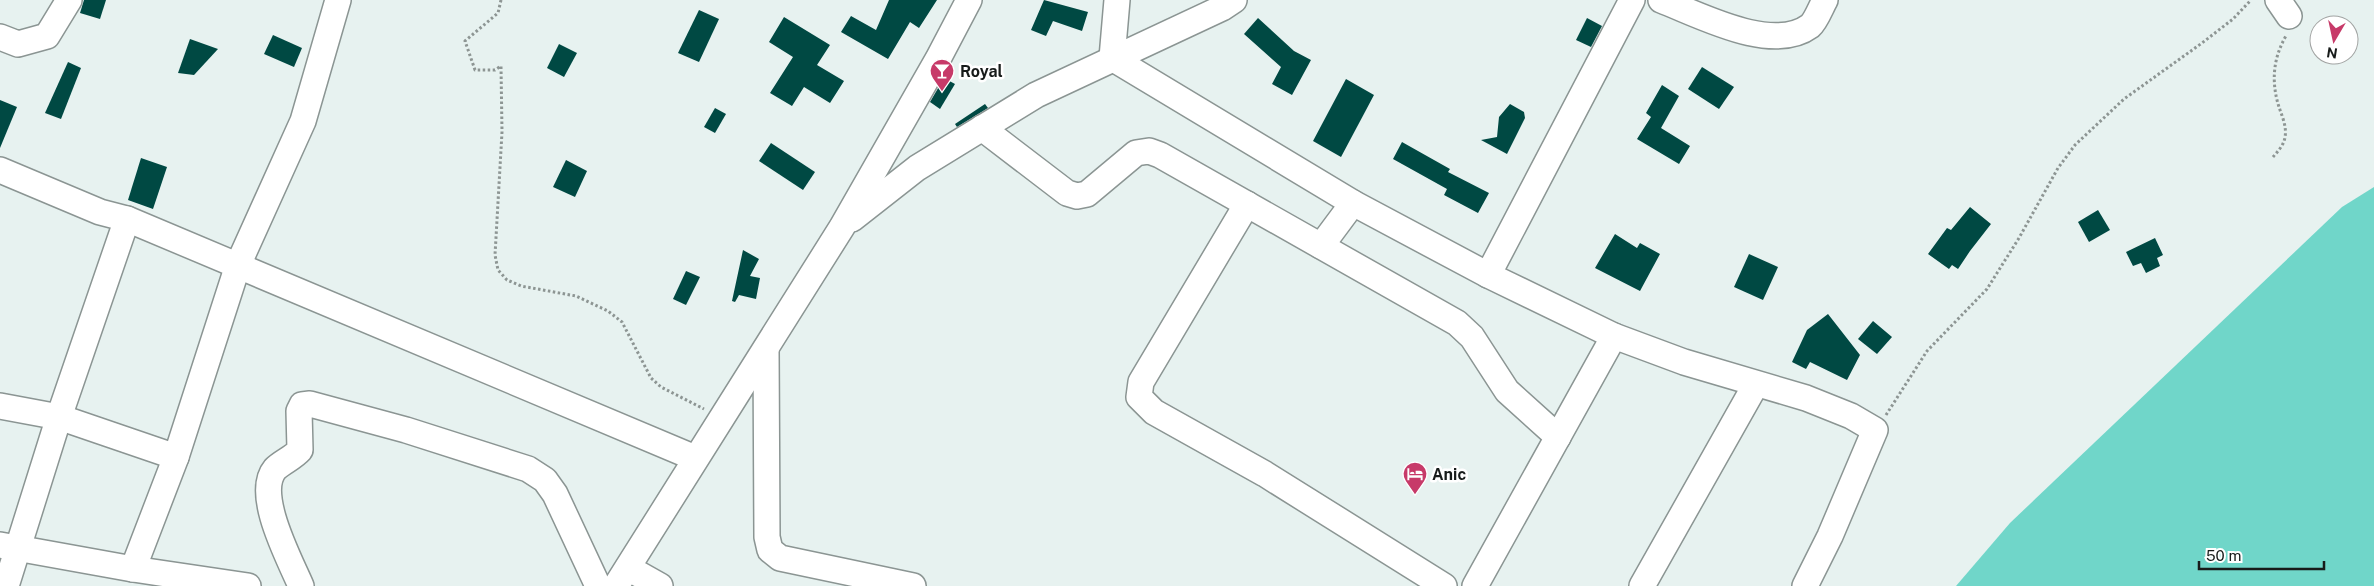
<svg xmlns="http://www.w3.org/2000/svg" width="2374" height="586" font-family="'Public Sans',sans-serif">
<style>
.green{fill:#70d6c9}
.building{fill:#004943}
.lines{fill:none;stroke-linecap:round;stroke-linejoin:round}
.minor-casing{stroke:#8b9593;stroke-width:28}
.path{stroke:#8d9593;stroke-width:3;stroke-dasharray:2.5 2.5;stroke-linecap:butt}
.minor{stroke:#fff;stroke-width:25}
.labels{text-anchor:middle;stroke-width:5;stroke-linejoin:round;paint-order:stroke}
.poi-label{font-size:16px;font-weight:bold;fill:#171b1a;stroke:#fff;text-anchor:start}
</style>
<rect width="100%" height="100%" fill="#e7f2f0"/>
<path class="green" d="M2374 187V586H1956L2010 523 2342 207Z"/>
<g class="building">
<path d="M84 0H106L100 19 80 13Z"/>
<path d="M889 0H937L919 28 910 22 888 59 841 32 851 16 876 30Z"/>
<path d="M1044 0 1088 12 1082 31 1053 21 1046 36 1031 30Z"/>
<path d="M699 10 719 19 699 62 678 53Z"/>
<path d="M784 17 830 45 817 65 844 81 830 103 804 87 792 106 770 93 793 57 769 42Z"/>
<path d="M1258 18 1294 51 1311 60 1292 95 1272 84 1281 67 1244 34Z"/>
<path d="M1587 18 1602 26 1591 47 1576 40Z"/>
<path d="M273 35 302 48 294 67 264 54Z"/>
<path d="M190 39 218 49 194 75 178 73Z"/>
<path d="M559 44 577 53 564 77 547 68Z"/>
<path d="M68 62 81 68 61 119 45 113Z"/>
<path d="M1702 67 1734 87 1719 109 1688 89Z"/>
<path d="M944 78 955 84 940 109 930 102Z"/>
<path d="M1346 79 1374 95 1341 157 1313 141Z"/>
<path d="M1662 85 1679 96 1661 128 1690 146 1679 164 1637 139 1651 117 1646 113Z"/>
<path d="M0 100 17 107 0 148Z"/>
<path d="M985 104 988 108 957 127 955 124Z"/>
<path d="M1510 104 1524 112 1525 118 1507 154 1481 140 1497 137 1499 117Z"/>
<path d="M715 108 726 114 715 133 704 127Z"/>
<path d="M1402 142 1450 169 1448 172 1489 193 1478 213 1444 195 1447 189 1393 159Z"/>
<path d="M771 143 815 172 803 190 759 161Z"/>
<path d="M141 158 167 167 153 209 128 200Z"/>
<path d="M566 160 587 171 575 197 553 187Z"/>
<path d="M1970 207 1991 224 1970 251 1958 269 1952 265 1949 269 1928 254 1947 228 1951 230Z"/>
<path d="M2098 210 2110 230 2089 242 2078 222Z"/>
<path d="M1615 234 1637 248 1640 243 1660 254 1640 291 1595 268Z"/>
<path d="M2155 238 2163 255 2157 258 2160 266 2146 273 2141 263 2133 266 2126 252Z"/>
<path d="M743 250 759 259 750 276 760 278 756 299 739 295 735 302 732 301Z"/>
<path d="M1749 254 1778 267 1763 300 1734 287Z"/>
<path d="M686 271 700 277 686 305 673 299Z"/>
<path d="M1828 314 1860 355 1847 380 1810 362 1806 369 1792 362 1807 330Z"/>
<path d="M1873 321 1892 337 1877 354 1858 339Z"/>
</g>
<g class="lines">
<defs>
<g id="minor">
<path d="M1117 0 1112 58 1353 203 1488 275 1614 336 1684 362 1806 398 1851 416 1875 430 1830 536 1805 586"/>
<path d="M1661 0C1700 15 1772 54 1810 26 1816 21 1821 7 1825 0"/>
<path d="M2278 0 2289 16"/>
<path d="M0 37 18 44 47 36 69 0"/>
<path d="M982 128 1067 193 1077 196 1087 194 1136 153 1149 151 1160 155 1457 323 1472 337 1507 391 1558 437"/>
<path d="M0 170 100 212 127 219 695 458"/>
<path d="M1247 204 1141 382 1139 397 1154 412 1265 474 1444 586"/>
<path d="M852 219 917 168 1036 95 1222 8 1234 0"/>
<path d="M1321 246 1353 203"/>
<path d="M1488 275 1632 0"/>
<path d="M766 349 767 537 770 550 780 558 913 586"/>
<path d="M0 406 59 417 176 457"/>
<path d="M0 545 133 569 248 586"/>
<path d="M628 568 660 586"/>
<path d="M133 569 176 457 238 265 303 121 338 0"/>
<path d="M6 586 59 417 127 219"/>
<path d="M301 586C290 560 254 494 275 469 282 462 293 458 300 450L299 411 302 405 310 404 406 430 528 469 545 480 555 494 598 586"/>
<path d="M616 586 842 227 938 59 969 0"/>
<path d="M1475 586 1614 336"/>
<path d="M1642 586 1756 384"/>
</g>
</defs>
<use href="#minor" class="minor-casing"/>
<g class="path">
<path d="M501 0 498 13 465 41 475 70H495L501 66 502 132 495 255 498 270 507 280 521 286 576 296 608 311 622 322 651 378 661 387 704 409"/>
<path d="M2273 157C2278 151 2284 145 2285 137 2287 127 2282 116 2279 107 2271 82 2273 58 2286 36"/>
<path d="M1886 415 1927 351 1987 289 2019 238 2058 168 2075 145 2124 99 2202 43 2233 19 2251 0"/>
</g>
<use href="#minor" class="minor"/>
</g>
<defs>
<symbol id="bar-pin" viewBox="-11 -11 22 30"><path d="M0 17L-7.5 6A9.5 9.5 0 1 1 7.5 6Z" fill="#c73a69" stroke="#fff"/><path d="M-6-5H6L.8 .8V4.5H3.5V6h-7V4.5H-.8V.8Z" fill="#fff"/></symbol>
<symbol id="hotel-pin" viewBox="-11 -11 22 30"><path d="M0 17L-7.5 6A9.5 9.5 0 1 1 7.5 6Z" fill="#c73a69" stroke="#fff"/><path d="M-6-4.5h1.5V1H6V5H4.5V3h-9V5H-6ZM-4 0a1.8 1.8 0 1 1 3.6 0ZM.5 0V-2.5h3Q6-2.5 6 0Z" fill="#fff"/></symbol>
</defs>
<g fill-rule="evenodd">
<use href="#bar-pin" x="928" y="57" width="28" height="38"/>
<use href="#hotel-pin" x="1401" y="460" width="28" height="38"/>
</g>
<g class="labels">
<g class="poi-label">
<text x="960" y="77">Royal</text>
<text x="1432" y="480">Anic</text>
</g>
</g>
<g transform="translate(2334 40) rotate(189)"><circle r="24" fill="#ffffff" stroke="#a2a4a3"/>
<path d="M0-4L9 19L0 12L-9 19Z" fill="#c73a69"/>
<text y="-8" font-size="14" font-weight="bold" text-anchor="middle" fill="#171b1a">N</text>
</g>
<path d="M2199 561v8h125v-8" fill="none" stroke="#171b1a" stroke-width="2.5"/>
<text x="2206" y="561" font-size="15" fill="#171b1a" stroke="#ffffff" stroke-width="4" paint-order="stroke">50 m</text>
</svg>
